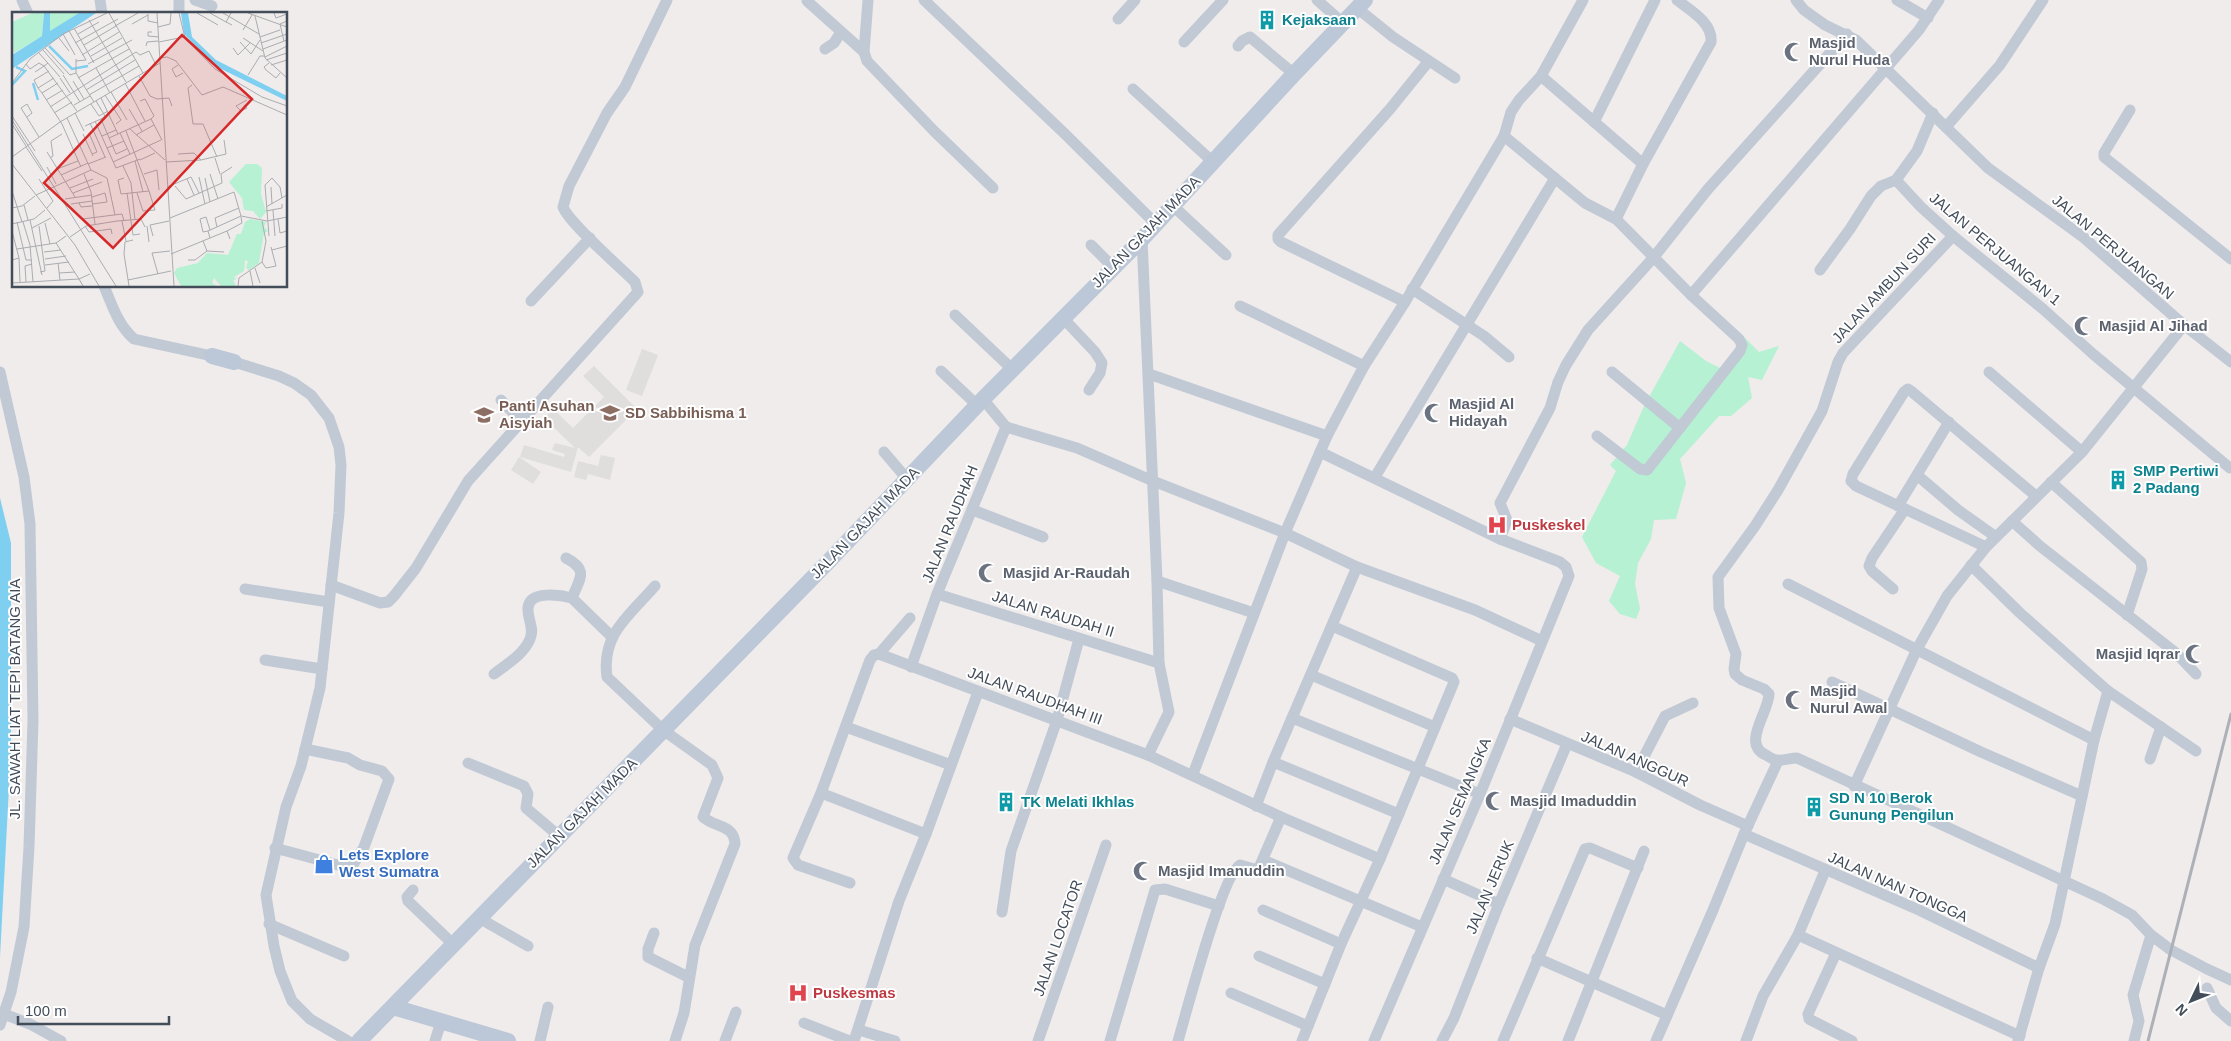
<svg xmlns="http://www.w3.org/2000/svg" width="2231" height="1041" font-family="Helvetica,sans-serif">
<style>
.education{fill:#e0dddd}
.green{fill:#b5f1d2}
.water{fill:#7fcff1}
.lines{fill:none;stroke-linecap:round;stroke-linejoin:round}
.street{stroke:#c1c9d5;stroke-width:11}
.secondary{stroke:#bcc7d7;stroke-width:16}
.rail{stroke:#adb0b7;stroke-width:3}
.labels{text-anchor:middle;stroke-width:4;stroke-linejoin:round;paint-order:stroke}
.culture-label{font-size:15px;font-weight:bold;fill:#0d838f;stroke:#fff;text-anchor:start}
.worship-label{font-size:15px;font-weight:bold;fill:#5b616d;stroke:#fff;text-anchor:start}
.street-label{font-size:15px;fill:#434d5a;stroke:#fff}
.education-label{font-size:15px;font-weight:bold;fill:#785e54;stroke:#fff;text-anchor:start}
.health-label{font-size:15px;font-weight:bold;fill:#be3a42;stroke:#fff;text-anchor:start}
.shop-label{font-size:15px;font-weight:bold;fill:#366cbe;stroke:#fff;text-anchor:start}
.inset-river{fill:none;stroke:#7fcff1;stroke-width:2.5}
.inset-road{fill:none;stroke:#aaacb1;stroke-width:1}
.view{fill:#d62828;fill-opacity:0.15;stroke:#d62828;stroke-width:2.5}
.inset-edge{fill:none;stroke:#434d5a;stroke-width:2.5}
</style>
<rect width="100%" height="100%" fill="#efeceb"/>
<g class="education">
<path d="M642 349 658 355 642 396 626 390Z"/>
<path d="M594 366 637 409 589 457 578 447 571 472 520 457 524 445 564 457 565 454 552 450 555 443 575 448 544 418 553 409 573 428 604 397 583 376Z"/>
<path d="M601 455 615 458 610 480 588 474 586 480 574 477 578 461 598 466Z"/>
<path d="M519 457 541 472 533 484 511 470Z"/>
</g>
<path class="green" d="M1743 336 1759 352 1779 346 1762 380 1748 377 1752 398 1731 416H1719L1680 459 1686 483 1676 519 1654 520 1651 539 1638 563 1635 584 1640 609 1636 619 1620 614 1609 601 1620 576 1596 563 1582 537 1616 471 1610 465 1627 445 1644 406 1680 341 1706 361 1720 368 1734 352Z"/>
<path class="water" d="M0 498 11 543V749L0 957Z"/>
<g class="lines">
<g class="street">
<path d="M22 0 28 14"/>
<path d="M100 0 102 14"/>
<path d="M195 0 212 6"/>
<path d="M868 0 864 52 867 61 934 131 993 188"/>
<path d="M924 0 1064 133 1156 224"/>
<path d="M1317 0 1343 23"/>
<path d="M1583 0 1541 76 1519 100 1511 112 1504 136 1585 203 1616 219 1691 295 1739 339 1742 345 1740 351 1647 470 1640 469 1597 436"/>
<path d="M1796 0 1804 10 1825 25 1856 40 1988 168 2083 237 2184 325 2231 362"/>
<path d="M1897 0 1928 18"/>
<path d="M807 1 864 52"/>
<path d="M1357 8 1393 37 1455 78"/>
<path d="M179 14V0"/>
<path d="M1118 19 1135 0"/>
<path d="M1184 42 1223 0"/>
<path d="M1238 46 1242 41 1250 37 1294 74"/>
<path d="M825 49 834 43 841 32"/>
<path d="M1541 76 1643 164"/>
<path d="M1133 89 1213 162"/>
<path d="M2130 110 2104 153V157L2231 259"/>
<path d="M1933 113 1917 151 1896 180 1921 207 1953 236 2043 309 2093 354 2230 468"/>
<path d="M1594 122 1655 0"/>
<path d="M1946 127 2000 65 2043 0"/>
<path d="M1172 205 1226 255"/>
<path d="M1616 219 1643 164 1711 42C1713 23 1690 10 1677 0"/>
<path d="M1953 236 1843 353 1838 362 1822 411 1778 490 1755 526 1718 577 1719 608 1736 654 1734 669 1735 674 1742 680 1764 689 1769 694C1769 712 1741 744 1766 755 1769 757 1774 760 1777 760 1783 761 1790 758 1797 758L2103 899 2132 915 2151 935 2171 950 2207 969 2231 980"/>
<path d="M1142 239 1157 581 1159 663 1169 712 1148 755"/>
<path d="M1091 245 1113 267"/>
<path d="M1820 270 1850 229 1871 196 1881 186 1896 180"/>
<path d="M104 286C112 305 118 325 134 339L212 356"/>
<path d="M1412 289 1484 336 1509 357"/>
<path d="M1691 295 1919 30 1939 0"/>
<path d="M531 301 590 238"/>
<path d="M1405 302 1281 242 1278 239V235L1390 109 1428 62"/>
<path d="M1240 306 1364 366"/>
<path d="M955 315 1012 369"/>
<path d="M1063 318 1095 352 1102 363 1100 373 1089 390"/>
<path d="M234 362 279 376 294 383 311 395 329 418 339 447 341 465 339 513 320 688 301 766 286 807 266 895 274 946 280 971 292 1001 310 1019 348 1041"/>
<path d="M941 371 977 405"/>
<path d="M0 372 24 477 30 524 33 721 29 847 24 927 11 992 0 1025"/>
<path d="M1612 372 1680 428"/>
<path d="M1989 372 2082 452"/>
<path d="M1149 374 1327 436"/>
<path d="M501 400 520 420"/>
<path d="M1006 427 1077 448 1153 481 1285 533 1357 567 1475 610 1542 641"/>
<path d="M884 452 907 479"/>
<path d="M1320 452 1500 539 1560 562 1566 567 1569 576 1480 794 1374 1041"/>
<path d="M1917 475 1958 510 1996 537"/>
<path d="M1375 477 1555 178"/>
<path d="M2051 482 2141 562 2142 569 2127 615"/>
<path d="M1898 506 1949 422"/>
<path d="M973 510 1043 537"/>
<path d="M2012 521 2040 546 2176 653 2196 674"/>
<path d="M1500 539 1507 520 1500 503 1550 408 1558 382 1566 365 1588 330 1654 257 1708 189 1847 34"/>
<path d="M1986 547 1856 486 1851 481 1853 474 1904 392 1908 389 1911 391 2036 496"/>
<path d="M566 558C589 570 580 578 572 598L611 636"/>
<path d="M1971 565 2020 613 2108 691 2196 751"/>
<path d="M1157 581 1254 613"/>
<path d="M1788 584 2094 740"/>
<path d="M331 585 380 603 388 602 394 596 416 568 468 481 638 292 635 282C620 267 569 223 563 207L569 186 607 113 625 87 667 0"/>
<path d="M655 586C629 616 601 634 607 677L663 730 712 765 718 778 703 817C715 828 734 824 735 844L695 945 684 1013 675 1041"/>
<path d="M245 589 329 602"/>
<path d="M1893 589 1872 571 1869 566 1872 558 1905 509"/>
<path d="M937 594 1159 663"/>
<path d="M879 654 910 618"/>
<path d="M265 660 322 669"/>
<path d="M911 667 937 594 1006 427 983 399"/>
<path d="M494 674C507 664 524 654 530 639 535 628 527 619 528 608 529 590 561 595 572 598"/>
<path d="M1311 675 1435 727"/>
<path d="M1832 682 1981 752 2082 796"/>
<path d="M1292 718 1480 794"/>
<path d="M1510 719 1636 772 1700 805 1748 826"/>
<path d="M846 727 951 765"/>
<path d="M2150 759 2161 727"/>
<path d="M1273 762 1399 814"/>
<path d="M468 763 524 786 528 794 526 808 559 836"/>
<path d="M1636 772 1665 716 1693 703"/>
<path d="M1193 774 1285 533 1327 436 1364 366 1405 302 1504 136"/>
<path d="M1854 786 1917 649 1947 596 1986 547 2082 452 2184 325"/>
<path d="M821 793 926 834"/>
<path d="M1256 806 1273 762 1357 567"/>
<path d="M1744 834 1919 910 2039 968"/>
<path d="M275 848 338 865H353L364 847 389 779 382 771 360 765 348 758 305 749"/>
<path d="M1263 860 1422 927"/>
<path d="M1443 879 1499 904"/>
<path d="M850 883 798 865 793 858 821 793 870 660 874 655 879 654 1148 755 1281 817 1380 859"/>
<path d="M413 890 407 897 408 901 454 945"/>
<path d="M1263 910 1341 944"/>
<path d="M1002 912 1011 851 1057 720 1079 639"/>
<path d="M479 918 528 946"/>
<path d="M269 924 344 956"/>
<path d="M654 933 648 949V957L688 977"/>
<path d="M1798 935 2020 1036"/>
<path d="M1836 953 1808 1014 1809 1019 1852 1041"/>
<path d="M1259 956 1325 984"/>
<path d="M1537 958 1667 1015"/>
<path d="M2207 988 2216 1008 2231 1021"/>
<path d="M1231 993 1308 1026"/>
<path d="M4 1014 30 1024 61 1041"/>
<path d="M804 1023 850 1041"/>
<path d="M859 1030 895 1041"/>
<path d="M435 1041 441 1022"/>
<path d="M540 1041 548 1007"/>
<path d="M725 1041 736 1012"/>
<path d="M854 1041 899 901 926 834 978 692"/>
<path d="M1038 1041 1106 845"/>
<path d="M1110 1041 1155 890 1165 889 1219 906"/>
<path d="M1178 1041C1186 1014 1222 874 1240 865L1258 870 1281 817"/>
<path d="M1302 1041 1341 944 1380 859 1454 682 1452 678 1332 626"/>
<path d="M1442 1041 1454 1018 1499 904 1567 744"/>
<path d="M1503 1041 1585 849 1590 848 1638 868"/>
<path d="M1568 1041 1644 851"/>
<path d="M1656 1041 1713 910 1744 834 1778 761"/>
<path d="M1746 1041 1763 996 1798 935 1825 871"/>
<path d="M2018 1041 2039 968 2055 924 2094 740 2108 691"/>
<path d="M2134 1041 2139 1021 2133 995 2151 935"/>
</g>
<g class="secondary">
<path d="M212 356 234 362"/>
<path d="M393 1007 508 1041"/>
<path d="M359 1041 828 562 983 399 1142 239 1294 74 1365 0"/>
</g>
<path class="rail" d="M2148 1041 2231 714"/>
</g>
<defs>
<symbol id="building-bare" viewBox="-9 -9 18 18"><path d="M-4-6H4V6H1V3H-1V6H-4ZM-2.5-4.3h1.7v1.8h-1.7ZM.8-4.3h1.7v1.8H.8ZM-2.5-1h1.7V.8h-1.7ZM.8-1h1.7V.8H.8Z" fill="#0f9aa8" stroke="#fff" stroke-width="2.5" paint-order="stroke"/></symbol>
<symbol id="mosque-bare" viewBox="-9 -9 18 18"><path d="M3.5-4.9A6 6 0 1 0 3.5 4.9A5 5 0 1 1 3.5-4.9Z" fill="#6b7280" stroke="#fff" stroke-width="2.5" paint-order="stroke"/></symbol>
<symbol id="school-bare" viewBox="-9 -9 18 18"><path d="M0-5L7-2L0 1L-7-2ZM-4 1L0 2.5L4 1V4Q0 6-4 4Z" fill="#8d6e63" stroke="#fff" stroke-width="2.5" paint-order="stroke"/></symbol>
<symbol id="hospital-bare" viewBox="-9 -9 18 18"><path d="M-5-5h3v3.5h4V-5h3V5h-3V1.5h-4V5h-3Z" fill="#e0444e" stroke="#fff" stroke-width="2.5" paint-order="stroke"/></symbol>
<symbol id="shop-bare" viewBox="-9 -9 18 18"><path d="M-5-2.5h2.3a2.7 3.5 0 0 1 5.4 0H5L5.5 6h-11ZM-1.5-2.5h3a1.5 2.3 0 0 0-3 0Z" fill="#3f7fe0" stroke="#fff" stroke-width="2.5" paint-order="stroke"/></symbol>
</defs>
<g fill-rule="evenodd">
<use href="#building-bare" x="1253" y="6" width="28" height="28"/>
<use href="#mosque-bare" x="1780" y="38" width="28" height="28"/>
<use href="#mosque-bare" x="2070" y="312" width="28" height="28"/>
<use href="#school-bare" x="596" y="399" width="28" height="28"/>
<use href="#mosque-bare" x="1420" y="399" width="28" height="28"/>
<use href="#school-bare" x="470" y="401" width="28" height="28"/>
<use href="#building-bare" x="2104" y="466" width="28" height="28"/>
<use href="#hospital-bare" x="1483" y="511" width="28" height="28"/>
<use href="#mosque-bare" x="974" y="559" width="28" height="28"/>
<use href="#mosque-bare" x="2181" y="640" width="28" height="28"/>
<use href="#mosque-bare" x="1781" y="686" width="28" height="28"/>
<use href="#mosque-bare" x="1481" y="787" width="28" height="28"/>
<use href="#building-bare" x="992" y="788" width="28" height="28"/>
<use href="#building-bare" x="1800" y="793" width="28" height="28"/>
<use href="#shop-bare" x="310" y="850" width="28" height="28"/>
<use href="#mosque-bare" x="1129" y="857" width="28" height="28"/>
<use href="#hospital-bare" x="784" y="979" width="28" height="28"/>
</g>
<g class="labels">
<g class="culture-label">
<text x="1282" y="25">Kejaksaan</text>
<text x="2133" y="476">SMP Pertiwi<tspan x="2133" dy="17">2 Padang</tspan></text>
<text x="1829" y="803">SD N 10 Berok<tspan x="1829" dy="17">Gunung Pengilun</tspan></text>
<text x="1021" y="807">TK Melati Ikhlas</text>
</g>
<g class="worship-label">
<text x="1809" y="48">Masjid<tspan x="1809" dy="17">Nurul Huda</tspan></text>
<text x="2099" y="331">Masjid Al Jihad</text>
<text x="1449" y="409">Masjid Al<tspan x="1449" dy="17">Hidayah</tspan></text>
<text x="1003" y="578">Masjid Ar-Raudah</text>
<text x="2180" y="659" text-anchor="end">Masjid Iqrar</text>
<text x="1810" y="696">Masjid<tspan x="1810" dy="17">Nurul Awal</tspan></text>
<text x="1510" y="806">Masjid Imaduddin</text>
<text x="1158" y="876">Masjid Imanuddin</text>
</g>
<g class="street-label">
<text transform="translate(1146 232) rotate(-46)" y="5">JALAN GAJAH MADA</text>
<text transform="translate(2113 247) rotate(40)" y="5">JALAN PERJUANGAN</text>
<text transform="translate(1995 249) rotate(40)" y="5">JALAN PERJUANGAN 1</text>
<text transform="translate(1884 288) rotate(-47)" y="5">JALAN AMBUN SURI</text>
<text transform="translate(865 523) rotate(-46)" y="5">JALAN GAJAH MADA</text>
<text transform="translate(950 524) rotate(-68)" y="5">JALAN RAUDHAH</text>
<text transform="translate(1053 614) rotate(17)" y="5">JALAN RAUDAH II</text>
<text transform="translate(1035 696) rotate(20)" y="5">JALAN RAUDHAH III</text>
<text transform="translate(15 699) rotate(-90)" y="5">JL. SAWAH LIAT TEPI BATANG AIA</text>
<text transform="translate(1635 759) rotate(24)" y="5">JALAN ANGGUR</text>
<text transform="translate(1460 801) rotate(-67)" y="5">JALAN SEMANGKA</text>
<text transform="translate(582 813) rotate(-45)" y="5">JALAN GAJAH MADA</text>
<text transform="translate(1490 887) rotate(-67)" y="5">JALAN JERUK</text>
<text transform="translate(1898 887) rotate(24)" y="5">JALAN NAN TONGGA</text>
<text transform="translate(1058 938) rotate(-71)" y="5">JALAN LOCATOR</text>
</g>
<g class="education-label">
<text x="499" y="411">Panti Asuhan<tspan x="499" dy="17">Aisyiah</tspan></text>
<text x="625" y="418">SD Sabbihisma 1</text>
</g>
<g class="health-label">
<text x="1512" y="530">Puskeskel</text>
<text x="813" y="998">Puskesmas</text>
</g>
<g class="shop-label">
<text x="339" y="860">Lets Explore<tspan x="339" dy="17">West Sumatra</tspan></text>
</g>
</g>
<g transform="translate(12 12)">
<rect width="275" height="275" fill="#efeceb"/>
<path d="M20 1H32L30 24 2 41 0 10ZM38 1H67L38 20ZM234 152H245L250 156 249 182 254 200 248 207 241 199 232 198 230 186 217 170ZM238 207 254 210 252 215 256 219 252 221 247 251 237 258 234 256 236 249 233 248 232 259 222 265 225 267 221 268 224 274H209L202 266 200 271 205 274H169L162 261 165 256 186 251 195 241 216 243 225 222H229L233 210Z" fill="#b5f1d2"/>
<path d="M32 1H38V19L67 1H84L0 57V43L30 24ZM169 1H176L180 25 204 48 275 84V89L203 54 172 22Z" fill="#7fcff1"/>
<path class="inset-river" d="M37 34 60 57 76 54M21 71 26 88M0 73 13 59 4 55"/>
<path class="inset-road" d="M97 1 131 61M145 1 162 274M167 1 173 26 203 57 250 85 275 94M185 1 206 13M198 1 214 10M211 1 247 22M219 1 214 10 220 13M236 1 275 15M262 1 264 6 275 2M136 2V9L146 11M243 4 253 46 275 66M77 8 114 70M120 12 136 3M103 14 126 1M146 15 158 12 159 1M62 16 82 51M231 18 240 3M57 19 74 48 64 49M140 20H136V24L147 25M51 22 63 43M66 22 87 10M248 25 268 18M47 26 57 39M231 26 251 39M272 29 268 12 275 9M147 30 172 25M228 30 239 42 248 28M63 31 106 7M249 31 275 22M72 33 104 14M134 34 135 30 146 29M33 36 58 63 64 61M221 36 226 43 238 31M251 37 275 28M31 38 52 62M27 41 48 65M70 43 107 20M79 44 110 26M253 45 275 34M148 46 155 45 164 49 190 83 211 75 275 103M64 47V61L82 90M254 48 275 41M36 51 32 54 65 99M257 51 252 55 254 58 264 66 268 61M14 52 18 57 27 51 32 54 23 60M76 52 120 28M166 53 160 57 164 65 171 61M259 53 275 48M84 56 98 81M51 63 68 90M236 63 248 44H252M127 64 138 84 145 87 157 86 160 94M48 66 58 81M66 66 117 37M61 69 72 87M0 71 18 47 51 22 95 1M46 71 30 81 50 112 69 155M113 71 133 109M180 73 176 76 181 112H191L205 145M26 76 22 68 37 59M74 78 123 48M99 80 115 108M30 81 26 76 42 66M77 83 127 54M93 83 109 108 104 112M89 86 106 122M34 88 51 78M84 89 93 104 89 107M128 89 133 87 142 104 139 107M79 92 87 104 96 99M62 93 78 84M232 93 235 96 229 99 224 94 235 88M38 95 124 40 128 43 137 39 144 53M117 97 130 119M42 101 60 90M63 101 72 119M0 104 23 139M15 105 20 101 15 92 9 96 27 125M55 106 79 158 95 166 103 203M89 107 104 142 115 137M139 107 150 128M0 108 104 274M83 109 104 156 128 147M78 111 93 145M0 112 14 134M73 114 89 107M118 117 153 148M114 119 137 179M77 121 85 140 80 142M108 121 118 142M71 122 81 144M124 123 142 113M90 124 104 118M97 126 139 107M14 135 30 159M95 136 112 129M35 140 63 185M0 145 48 110 148 51M38 146 41 144 39 129 50 122M203 146 208 162M128 148 143 141M189 148 214 142 212 128M123 149 131 180M101 150 149 128M154 150 189 148 182 141 166 142M0 152 63 233 87 274M76 152 94 145M111 154 119 171 123 208M35 155 44 172M45 157 66 149M72 162 79 180 83 212M132 162 145 158 147 178M198 162 206 187M49 163 76 151M187 165 193 192M112 166 106 168 109 182 137 179 143 198 131 199 125 181M193 166 198 190M27 167 41 189 35 196M175 167 182 183M163 174 174 187 210 171 209 162 220 155M155 175 179 165 187 181M259 175 260 192M58 176 81 167M0 179 10 210M61 181 90 170M115 181 121 223 128 222M24 183 79 158M80 185 93 181 95 190 80 192M53 187 80 183M67 191 69 195 80 194M59 192 80 189M12 193 16 208M254 195 275 183M0 196 10 194 23 184M261 198 263 224M254 199 270 196V192M158 206 222 180 229 204M70 207 110 202 112 209M266 207 268 221 275 219M18 208 30 263M110 209 114 229M5 210 14 248H20M11 210 18 233 21 270M33 211 38 232M0 212 22 207 33 198M27 214 33 259 28 260M73 214 77 220 99 217 100 222M135 214 137 230M205 215 203 206 227 196M20 216 39 206M0 219 7 246 0 248M196 219 191 220 188 207 194 205 198 218M141 224 138 213 157 209M257 224 253 173 260 166 268 175 270 186M58 225 74 214 105 209 129 207 133 215M198 226 215 219M218 227 215 219 230 211 229 205M191 229 195 239 212 240M5 237 44 231 54 224M260 238 275 234M32 240 49 238M159 242 198 226 196 219 229 204 255 209 275 205M7 246 8 270M33 247 54 244M176 248H183L195 239M250 250 254 256 264 254 259 235M46 251 48 268M33 253 57 250M243 256 248 271M238 259 241 274M47 261 63 260M146 262 140 241 158 239M116 268 159 259M14 270 13 254 20 252M0 271 67 267 44 231M71 274 67 267 78 262M117 274 112 242 113 230 121 228M226 274 227 266 250 250 254 229 250 209"/>
<path class="view" d="M170 23 240 87 101 236 32 171Z"/>
<rect width="275" height="275" class="inset-edge"/>
</g>
<g transform="translate(2191 1001) rotate(227)" stroke="#ffffff" stroke-width="4" paint-order="stroke">
<path d="M0-4L9 19L0 12L-9 19Z" fill="#434d5a"/>
<text y="-8" font-size="14" font-weight="bold" text-anchor="middle" fill="#434d5a">N</text>
</g>
<path d="M18 1016v8h151v-8" fill="none" stroke="#434d5a" stroke-width="2.5"/>
<text x="25" y="1016" font-size="15" fill="#434d5a" stroke="#ffffff" stroke-width="4" paint-order="stroke">100 m</text>
</svg>
